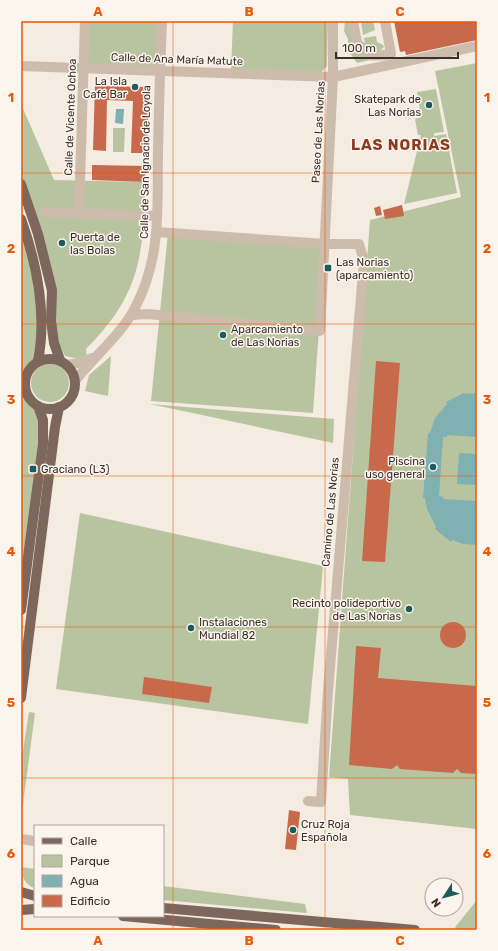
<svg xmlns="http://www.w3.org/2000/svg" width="498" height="951" font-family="Rubik,sans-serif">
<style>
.green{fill:#b8c4a0}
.water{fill:#7fb0b2}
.building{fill:#c8694b}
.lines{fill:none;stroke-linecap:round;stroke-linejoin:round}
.minor{stroke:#cdbbac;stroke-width:10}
.major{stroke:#7d675c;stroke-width:10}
.grid{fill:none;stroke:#e8590c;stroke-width:1;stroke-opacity:0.55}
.poi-dot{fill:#1f5a5e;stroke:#fbf5ee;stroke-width:1.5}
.labels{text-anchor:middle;stroke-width:3;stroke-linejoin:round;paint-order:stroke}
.street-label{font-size:11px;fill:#3b302b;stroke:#fbf5ee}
.poi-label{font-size:11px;fill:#3b302b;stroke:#fbf5ee;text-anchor:start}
.district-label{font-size:15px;font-weight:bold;letter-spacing:1px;fill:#8c3b22;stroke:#fbf5ee}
.neatline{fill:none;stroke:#e8590c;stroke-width:1.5}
.grid-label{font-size:13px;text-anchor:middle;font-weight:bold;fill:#e8590c}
</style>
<rect width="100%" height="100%" fill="#f4ebe1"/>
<g class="green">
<path d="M85 21H162L159 70 83 68Z"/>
<path d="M233 21H328L327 61V66L321 72 231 70Z"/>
<path d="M345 21H349L370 60 357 63 348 50V39L344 31Z"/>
<path d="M361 21H373L375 30 363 35Z"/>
<path d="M376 36 377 42 383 45 384 47 376 54 369 55 358 39 365 43 364 38Z"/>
<path d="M477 63V829L350 815 348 779 329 777 370 220 461 197 435 71Z"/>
<path d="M436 89 444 132 434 133V136L446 134 457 193 404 204 421 135H418L415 119 421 117 417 92Z"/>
<path d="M21 104 54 180 145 182C144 255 140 295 86 349L87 357 79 359 65 356 60 346 21 184Z"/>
<path d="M113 128H125L124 152H113Z"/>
<path d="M21 219 40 292 38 361 27 373 21 376Z"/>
<path d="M168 233 325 244 313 413 151 401Z"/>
<path d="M111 356 108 396 85 391 89 375Z"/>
<circle cx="50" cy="383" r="19"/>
<path d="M21 389 34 403 43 420 21 610Z"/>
<path d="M150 404 334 419 333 443Z"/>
<path d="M80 513 323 566 308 724 56 689Z"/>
<path d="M29 712 35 713 21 819V763Z"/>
<path d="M21 867 35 869V888C26 886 21 876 21 867Z"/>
<path d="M163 886 305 904 307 913 163 900Z"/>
<path d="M477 900V930H454L456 926Z"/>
</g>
<g class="water">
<path d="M116 109H124L123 124 115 123Z"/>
<path d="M464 393 465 394 477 393V437L447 435V437H443L439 496 443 497V499L477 501V545L463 544 452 540 451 542 435 529 436 527 427 509 425 498H423L428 433H430L435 418 447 404 446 402Z"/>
<path d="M459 453 477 454V485L457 484Z"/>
</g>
<g class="building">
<path d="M394 21H477V40L406 55 405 51 400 52Z"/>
<path d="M95 86 149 87 147 153H131L133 101 107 100 106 151 93 150Z"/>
<path d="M92 165 146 166 145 182 92 180Z"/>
<path d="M402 205 404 216 385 219 383 210Z"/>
<path d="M380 206 382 215 376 216 374 208Z"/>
<path d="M376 361 400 363 385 562 362 561Z"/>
<circle cx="453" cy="635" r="13"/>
<path d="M356 646 381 648 378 678 477 686V774L461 773 457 769 453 773 400 769 397 765 392 769 349 765Z"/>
<path d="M144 677 212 687 209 703 142 694Z"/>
<path d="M289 810 300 812 296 850 285 849Z"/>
</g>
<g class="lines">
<g class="minor">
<path d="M353 21C359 53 356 59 391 54L385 21"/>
<path d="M21 66 333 77 477 46"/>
<path d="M44 212 157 216"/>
<path d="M79 213 85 21"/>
<path d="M157 232 325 244H359L364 261 328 691 321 802 308 801"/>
<path d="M131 315 148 314 320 331 333 77V21"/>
<path d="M67 365 79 363 92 358"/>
<path d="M21 376 27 373"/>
<path d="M75 381C94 356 120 336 135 308 162 256 157 208 158 151 159 108 160 65 162 21"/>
<path d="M21 389 26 392"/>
<path d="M21 839 34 841"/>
</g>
<g class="major">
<path d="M21 184 38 234 52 290 51 321 54 343 60 360"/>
<path d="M21 219C37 264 47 315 38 361"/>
<circle cx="50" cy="384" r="25"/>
<path d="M21 610 43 444V420L38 406"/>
<path d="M21 698 55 427 59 407"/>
<path d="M21 892 35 896"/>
<path d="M163 908 415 930"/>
<path d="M21 910 35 909"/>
<path d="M123 916 276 930"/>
</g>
</g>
<path class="grid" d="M173 21V930M325 21V930M21 173H477M21 324H477M21 476H477M21 627H477M21 778H477"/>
<g class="poi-dot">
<circle cx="135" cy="87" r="4"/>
<circle cx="429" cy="105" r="4"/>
<circle cx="62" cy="243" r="4"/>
<rect x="324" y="264" width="8" height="8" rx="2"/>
<circle cx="223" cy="335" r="4"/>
<circle cx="433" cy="467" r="4"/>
<rect x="29" y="465" width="8" height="8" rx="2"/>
<circle cx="409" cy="609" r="4"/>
<circle cx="191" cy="628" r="4"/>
<circle cx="293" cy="830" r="4"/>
</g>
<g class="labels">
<g class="street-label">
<text transform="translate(177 59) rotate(2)" y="4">Calle de Ana María Matute</text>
<text transform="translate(70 117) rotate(-88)" y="4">Calle de Vicente Ochoa</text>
<text transform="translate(318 132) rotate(-87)" y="4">Paseo de Las Norias</text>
<text transform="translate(145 162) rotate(-89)" y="4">Calle de San Ignacio de Loyola</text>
<text transform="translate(330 512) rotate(-85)" y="4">Camino de Las Norias</text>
</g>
<g class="poi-label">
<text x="127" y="85" text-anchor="end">La Isla<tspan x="127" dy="13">Café Bar</tspan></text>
<text x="421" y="103" text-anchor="end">Skatepark de<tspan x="421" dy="13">Las Norias</tspan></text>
<text x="70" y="241">Puerta de<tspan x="70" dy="13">las Bolas</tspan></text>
<text x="336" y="266">Las Norias<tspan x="336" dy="13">(aparcamiento)</tspan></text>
<text x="231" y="333">Aparcamiento<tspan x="231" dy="13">de Las Norias</tspan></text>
<text x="425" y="465" text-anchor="end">Piscina<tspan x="425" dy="13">uso general</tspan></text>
<text x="41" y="473">Graciano (L3)</text>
<text x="401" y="607" text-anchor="end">Recinto polideportivo<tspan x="401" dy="13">de Las Norias</tspan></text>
<text x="199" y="626">Instalaciones<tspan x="199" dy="13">Mundial 82</tspan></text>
<text x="301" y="828">Cruz Roja<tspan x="301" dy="13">Española</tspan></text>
</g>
<g class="district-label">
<text x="401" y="150">LAS NORIAS</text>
</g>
</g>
<rect width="498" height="951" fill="none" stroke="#fbf5ee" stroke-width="44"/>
<rect x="34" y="825" width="130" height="92" fill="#fbf5ee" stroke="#aea6a0"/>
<rect x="42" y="838" width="20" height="6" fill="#7d675c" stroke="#aea6a0"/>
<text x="70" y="845" font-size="12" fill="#3b302b">Calle</text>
<rect x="42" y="855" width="20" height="12" fill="#b8c4a0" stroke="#aea6a0"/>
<text x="70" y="865" font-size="12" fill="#3b302b">Parque</text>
<rect x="42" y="875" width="20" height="12" fill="#7fb0b2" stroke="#aea6a0"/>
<text x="70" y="885" font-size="12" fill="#3b302b">Agua</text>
<rect x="42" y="895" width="20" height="12" fill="#c8694b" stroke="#aea6a0"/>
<text x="70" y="905" font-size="12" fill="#3b302b">Edificio</text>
<g transform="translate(444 897) rotate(234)"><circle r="19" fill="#fbf5ee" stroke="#aea6a0"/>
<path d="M0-3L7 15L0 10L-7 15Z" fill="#1f5a5e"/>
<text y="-6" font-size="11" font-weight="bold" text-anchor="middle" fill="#3b302b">N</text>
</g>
<path d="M336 52v6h122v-6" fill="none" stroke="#3b302b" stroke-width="2"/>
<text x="342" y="52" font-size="12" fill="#3b302b" stroke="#fbf5ee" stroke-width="3" paint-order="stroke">100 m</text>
<rect x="22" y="22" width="454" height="907" class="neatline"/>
<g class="grid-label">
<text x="98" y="16">A</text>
<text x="249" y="16">B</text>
<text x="400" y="16">C</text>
<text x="11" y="102">1</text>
<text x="487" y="102">1</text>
<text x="11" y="253">2</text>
<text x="487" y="253">2</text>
<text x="11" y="404">3</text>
<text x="487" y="404">3</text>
<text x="11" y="556">4</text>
<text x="487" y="556">4</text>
<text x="11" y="707">5</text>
<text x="487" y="707">5</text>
<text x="11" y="858">6</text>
<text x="487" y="858">6</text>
<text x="98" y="945">A</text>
<text x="249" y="945">B</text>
<text x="400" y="945">C</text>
</g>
</svg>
